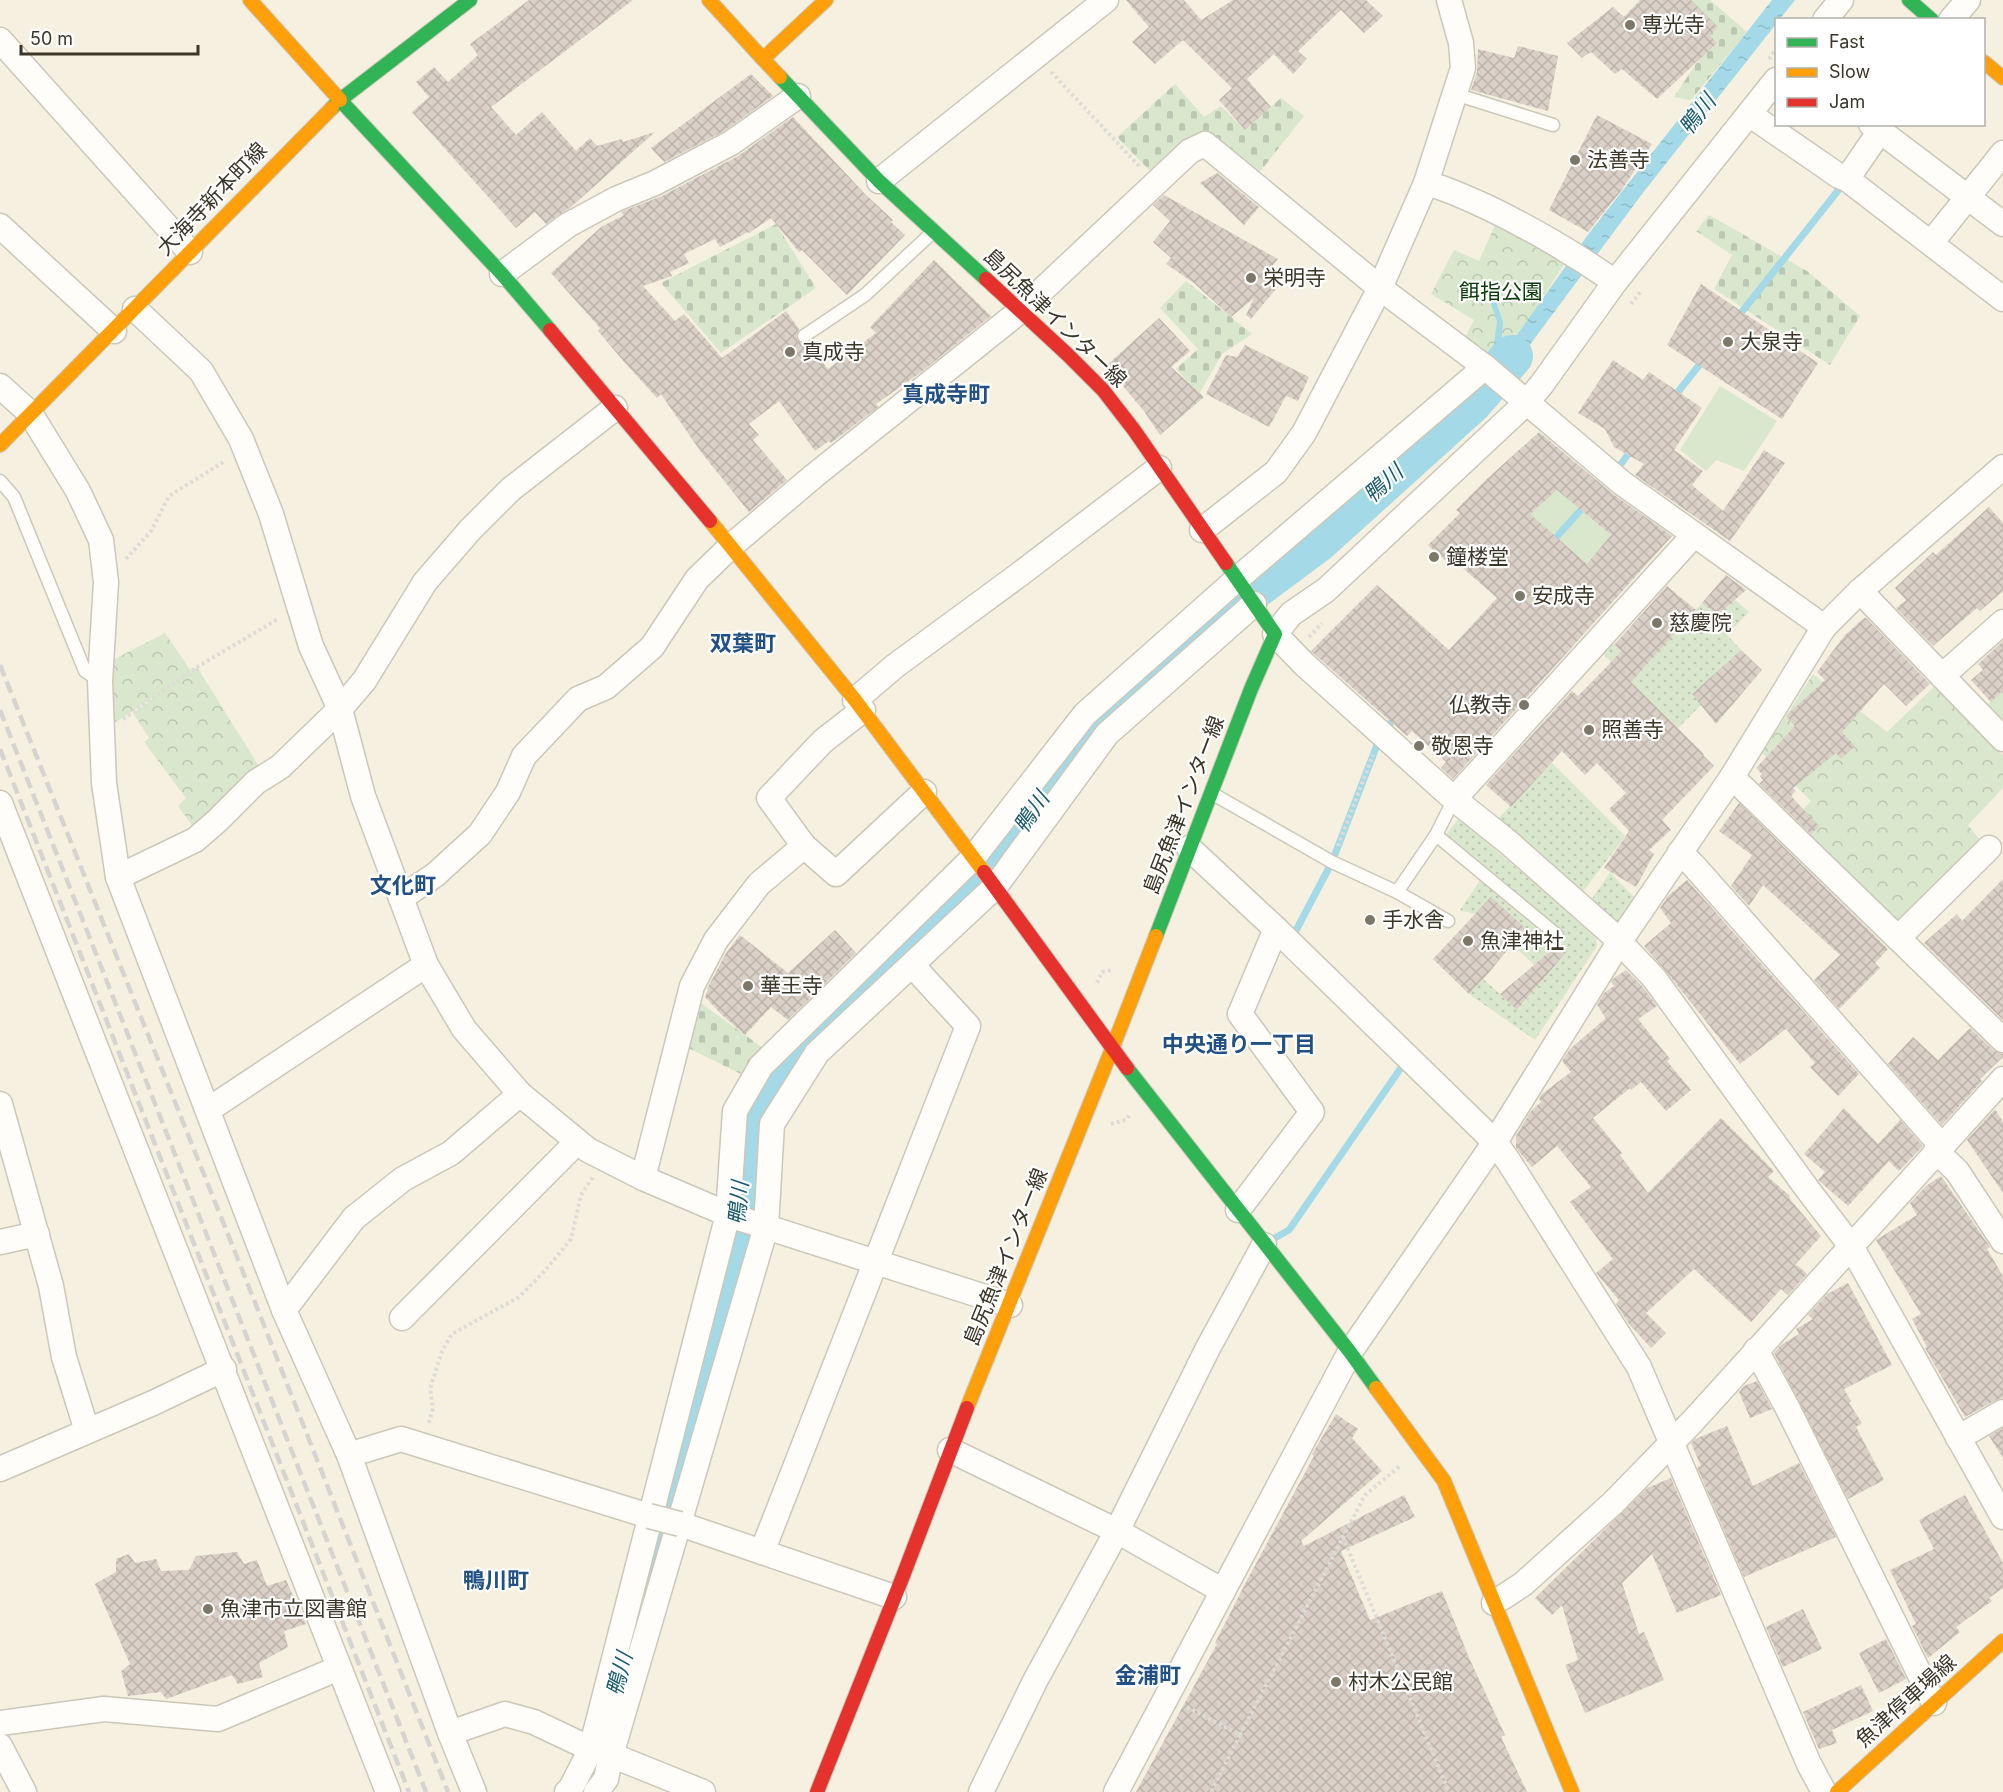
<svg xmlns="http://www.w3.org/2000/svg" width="2003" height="1792" font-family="Inter,'Noto Sans JP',sans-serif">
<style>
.grass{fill:#d9e7cd}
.cemetery{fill:url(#cemetery-stones)}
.park{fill:url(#park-crowns)}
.garden{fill:url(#garden-dots)}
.water{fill:url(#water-ripples)}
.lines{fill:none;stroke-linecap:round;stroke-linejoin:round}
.stream{stroke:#a4dae7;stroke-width:7}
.river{stroke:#a4dae7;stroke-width:42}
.building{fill:url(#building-cross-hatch);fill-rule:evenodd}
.lane-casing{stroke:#ccc7b8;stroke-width:15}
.street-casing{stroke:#ccc7b8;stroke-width:27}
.fast-casing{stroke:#ccc7b8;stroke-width:16}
.slow-casing{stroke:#ccc7b8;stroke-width:16}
.jam-casing{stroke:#ccc7b8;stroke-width:16}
.path{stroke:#dddcd7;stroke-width:4;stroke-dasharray:3 3;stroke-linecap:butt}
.lane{stroke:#fefdfa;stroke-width:12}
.street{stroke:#fefdfa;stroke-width:24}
.fast{stroke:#30b455;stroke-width:14}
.slow{stroke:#ff9f0a;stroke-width:14}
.jam{stroke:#e5322d;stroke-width:14}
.rail{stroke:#d6d4d0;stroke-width:4.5;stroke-dasharray:12 6;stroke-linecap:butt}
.street-bridge-casing{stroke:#ccc7b8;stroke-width:27;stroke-linecap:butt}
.street-bridge{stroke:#fefdfa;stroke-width:24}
.poi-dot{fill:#7c7768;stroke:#fff;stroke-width:2}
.labels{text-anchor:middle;stroke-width:4.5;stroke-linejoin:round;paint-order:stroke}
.poi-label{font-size:21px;fill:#3b3628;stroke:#fff;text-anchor:start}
.street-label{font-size:21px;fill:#3b3628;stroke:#fff}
.park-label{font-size:21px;fill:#093a08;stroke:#fff}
.water-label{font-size:22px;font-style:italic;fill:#1a5b6d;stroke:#fff}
.neighbourhood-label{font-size:22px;font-weight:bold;fill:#225084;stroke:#fff}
</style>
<defs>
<pattern id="cemetery-stones" width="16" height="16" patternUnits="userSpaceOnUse" patternTransform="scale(1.5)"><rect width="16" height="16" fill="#d9e7cd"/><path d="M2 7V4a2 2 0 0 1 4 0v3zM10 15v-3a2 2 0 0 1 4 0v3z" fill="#bbc7b0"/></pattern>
<pattern id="park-crowns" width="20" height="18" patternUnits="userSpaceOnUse" patternTransform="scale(1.5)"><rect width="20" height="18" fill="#d9e7cd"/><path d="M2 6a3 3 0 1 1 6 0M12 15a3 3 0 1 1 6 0" fill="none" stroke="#bbc7b0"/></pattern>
<pattern id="garden-dots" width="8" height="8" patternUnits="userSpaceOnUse" patternTransform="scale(1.5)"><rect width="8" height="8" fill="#d9e7cd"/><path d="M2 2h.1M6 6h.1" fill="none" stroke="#bbc7b0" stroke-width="1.8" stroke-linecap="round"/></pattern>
<pattern id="water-ripples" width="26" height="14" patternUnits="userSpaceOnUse" patternTransform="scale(1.5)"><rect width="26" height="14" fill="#a4dae7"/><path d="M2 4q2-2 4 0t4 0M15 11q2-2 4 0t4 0" fill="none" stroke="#8ebcc6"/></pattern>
<pattern id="building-cross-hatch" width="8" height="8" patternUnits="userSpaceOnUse" patternTransform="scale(1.5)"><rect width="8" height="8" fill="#dad0c7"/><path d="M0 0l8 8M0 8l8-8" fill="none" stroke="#bcb3ab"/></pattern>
</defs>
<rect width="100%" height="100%" fill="#f6f0e0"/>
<g class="grass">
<path d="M1720 386 1777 421 1744 471 1716 460 1706 471 1680 450Z"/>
<path d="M1557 490 1611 535 1587 564 1529 514Z"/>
<path d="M2003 690V722L1987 705Z"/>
</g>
<g class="cemetery">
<path d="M1651 0H1710L1747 32 1691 100 1674 97 1709 44Z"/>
<path d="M1175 84 1204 117 1221 106 1245 130 1281 98 1304 116 1259 173 1204 131 1154 175 1117 137Z"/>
<path d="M1709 215 1807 271 1860 316 1830 365 1714 289 1732 255 1696 231Z"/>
<path d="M776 224 816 288 721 353 661 283Z"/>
<path d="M1186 281 1252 334 1222 354 1199 394 1176 369 1198 349 1160 308Z"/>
<path d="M694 998 763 1048 745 1076 682 1045Z"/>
</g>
<g class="park">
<path d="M1496 223 1566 261 1502 362 1465 338 1474 320 1431 294 1454 250 1479 261Z"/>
<path d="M165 633 191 671 197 667 265 776 200 836 178 806 186 798 144 742 149 738 133 713 163 691 101 732V666Z"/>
<path d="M1813 674 1887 732 1936 685 2003 756V788L1968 825 1982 842 1898 928 1791 822 1811 801 1762 753Z"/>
</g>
<g class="garden">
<path d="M1735 600 1749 612 1727 635 1741 650 1692 694 1701 705 1678 728 1602 653 1612 643 1643 669 1702 603 1718 615Z"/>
<path d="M1551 762 1625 836 1576 901 1498 819Z"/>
<path d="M1459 818 1596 937 1597 946 1535 1040 1469 994 1483 979 1518 1010 1546 976 1512 944 1475 914 1460 910 1481 879 1438 845Z"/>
<path d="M1610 872 1636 899 1612 934 1585 909Z"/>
</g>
<path class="water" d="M1772 0H1795L1780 19 1776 20V24L1642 194 1512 369 1469 409 1494 368V344L1497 321 1490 301 1497 289 1503 293 1497 305 1503 322 1500 359 1587 236Z"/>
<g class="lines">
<g class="stream">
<path d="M1737 318 1844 183"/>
<path d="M1674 397 1704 359"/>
<path d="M1614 473 1633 448"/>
<path d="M1552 542 1587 503"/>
<path d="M1292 938 1332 862 1382 732 1397 716"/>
<path d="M1273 1239 1289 1230 1405 1062"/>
</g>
<path class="river" d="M650 1563 734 1248 745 1127 765 1088 806 1042 1013 839 1095 718 1205 625 1317 542 1471 403 1512 356"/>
</g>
<g class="building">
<path d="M529 0H633L491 107 516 135 542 112 576 151 590 138 597 146 622 139 623 142 655 132 571 207 546 224 535 212 516 228 412 112 429 97 416 82 434 67 448 82 478 55 470 44Z"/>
<path d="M1126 0H1184L1201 20 1233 0H1366L1383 16 1364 33 1341 10 1298 51 1307 59 1293 74 1274 54 1247 79 1271 107 1245 130 1219 100 1232 88 1183 40 1155 64 1132 42 1149 27Z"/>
<path d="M1640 0H1691L1718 27 1709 35 1717 43 1657 99 1622 69 1615 74 1591 52 1582 58 1567 43 1613 7 1624 17Z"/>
<path d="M1518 46 1558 56 1548 111 1471 90 1477 72 1478 49 1514 58Z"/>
<path d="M751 74 773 96 724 131 664 162 651 148Z"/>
<path d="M1597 115 1652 144 1621 191 1588 232 1549 210Z"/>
<path d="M793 117 865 194 893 220 891 222 905 235 847 295 802 250 799 252 771 218 749 233 748 232 720 247 715 239 684 254 689 263 670 272 672 276 643 286 675 321 684 314 722 358 786 311 799 329 796 336 798 341 804 344 809 343 828 369 876 333 870 327 934 260 991 316 920 373 876 404 878 407 843 434 831 443 829 441 815 451 779 401 749 424 759 435 753 440 787 480 749 512 701 452 661 394 657 398 626 364 598 331 600 328 551 273 601 227 624 215 621 212 662 196 738 156Z"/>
<path d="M1217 173 1259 207 1244 225 1200 183Z"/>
<path d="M1164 195 1278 259 1273 265 1286 277 1251 319 1246 315 1254 298 1231 317 1194 283 1166 264 1171 258 1153 242 1170 221 1153 205Z"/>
<path d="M1701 284 1818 363 1782 419 1667 345Z"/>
<path d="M1159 318 1190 351 1171 367 1204 397 1160 435 1144 411 1106 366Z"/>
<path d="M1245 345 1309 377 1298 401 1286 396 1269 427 1206 394 1226 355 1237 357Z"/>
<path d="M1613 360 1643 380 1649 372 1702 408 1674 450 1703 471 1692 485 1723 511 1764 450 1785 463 1730 541 1635 475 1644 464 1614 447 1605 429 1578 413Z"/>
<path d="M1539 432 1613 494 1672 536 1453 779 1441 768 1446 762 1412 731 1407 736 1311 651 1377 585 1449 650 1497 598 1449 556 1445 560 1428 545 1460 513 1456 510 1488 478ZM1557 490 1611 535 1587 564 1530 514Z"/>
<path d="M1989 507 2003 523V591L1980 611 1977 608 1933 646 1896 608 1906 600 1895 588 1933 552 1936 555Z"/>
<path d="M1726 575 1746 590 1718 615 1702 603Z"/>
<path d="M1667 586 1696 610 1631 682 1704 754 1703 755 1714 766 1662 820 1671 830 1649 850 1654 854 1636 887 1604 868 1629 831 1609 809 1626 793 1597 763 1585 775 1562 751 1511 807 1486 785 1572 691 1578 696 1622 651 1614 645Z"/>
<path d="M1864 618H1866L1930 684 1906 706 1884 684 1842 732 1855 746 1841 759 1836 753 1793 788 1796 791 1791 796 1819 826 1811 834 1759 784 1763 780 1760 776 1762 774 1756 768 1795 726 1786 716 1825 680 1817 672 1845 635Z"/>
<path d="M2003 641V694L2001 692 1991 702 1971 680 1983 670 1978 664Z"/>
<path d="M1741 650 1762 670 1716 724 1692 694Z"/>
<path d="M1739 803 1888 949 1875 963 1880 968 1839 1009 1814 980 1840 955 1763 885 1749 906 1731 886 1752 855 1719 831Z"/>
<path d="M2003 879V1020L1924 943 1957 914 1962 921Z"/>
<path d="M1687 880 1859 1074 1838 1096 1810 1067 1815 1063 1786 1029 1740 1064 1665 970 1644 946 1671 923 1660 908 1668 896Z"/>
<path d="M1491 897 1525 928 1487 975 1469 994 1433 959Z"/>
<path d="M835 930 856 953 788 1020 771 1007 745 1035 722 1015 705 997 708 990 707 989 726 953 740 935 788 973Z"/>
<path d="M1560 943 1567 951 1517 1010 1500 994Z"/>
<path d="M1626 970 1643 987 1657 1006 1638 1019 1670 1059 1667 1061 1691 1090 1666 1111 1641 1082 1631 1090 1630 1088 1593 1118 1622 1153 1620 1155 1648 1193 1721 1118 1774 1171 1768 1177 1790 1196 1789 1198 1821 1236 1794 1266 1797 1265 1807 1274 1788 1295 1781 1289 1751 1322 1694 1269 1646 1313 1666 1333 1651 1348 1629 1324 1616 1304 1619 1300 1596 1273 1613 1259 1570 1202 1591 1187 1557 1146 1532 1167 1516 1148V1136L1531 1111 1541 1102 1539 1099 1542 1094 1571 1072 1562 1061 1570 1049 1606 1018 1597 1005 1604 993 1614 986 1611 982 1613 979Z"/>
<path d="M1970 1028 1993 1050 2003 1054V1057L1980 1079 1982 1081 1942 1125 1888 1064 1913 1037 1938 1060Z"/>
<path d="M1844 1108 1878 1144 1900 1120 1923 1146 1899 1171 1889 1161 1848 1206 1818 1180 1825 1172 1804 1154Z"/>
<path d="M1995 1109 2003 1122V1193L1967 1140Z"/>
<path d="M1941 1176 1990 1247 1987 1249 2003 1276V1398L1996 1400 1965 1417 1925 1348 1927 1347 1912 1319 1921 1314 1876 1240 1917 1215 1910 1203 1926 1186Z"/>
<path d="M1848 1283 1892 1365 1844 1389 1851 1401 1849 1403 1862 1423 1856 1427 1884 1480 1848 1499 1774 1353 1781 1345 1799 1334 1796 1329 1813 1319 1808 1315 1827 1294Z"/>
<path d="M1757 1381 1772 1409 1750 1418 1739 1392 1744 1386Z"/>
<path d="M1336 1414 1358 1429 1352 1438 1382 1471 1301 1541 1304 1546 1404 1495 1415 1517 1341 1551 1370 1620 1442 1591 1470 1660 1505 1735 1501 1737 1527 1792H1136L1217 1644 1215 1643 1245 1584 1314 1456 1312 1454Z"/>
<path d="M1727 1426 1753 1486 1799 1463 1836 1537 1744 1577 1697 1467 1701 1466 1691 1443 1695 1439Z"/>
<path d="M2003 1428V1458L1989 1436Z"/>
<path d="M1671 1478 1721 1595 1677 1613 1652 1554 1622 1583 1639 1634 1644 1632 1664 1680 1585 1713 1565 1665 1578 1660 1562 1605 1552 1615 1535 1598 1647 1488Z"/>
<path d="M1965 1495 2003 1563V1588L1989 1598 1992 1601 1956 1627 1960 1632 1928 1658 1912 1626 1916 1624 1890 1570 1934 1549 1919 1520Z"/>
<path d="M237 1552 244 1564 257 1560 267 1586 286 1580 306 1624 284 1631 288 1647 259 1663 263 1677 238 1684 232 1675 166 1699 161 1692 128 1696 121 1671 130 1664 95 1584 116 1572V1559L129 1554 135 1563 156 1559 161 1571 189 1570 196 1556Z"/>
<path d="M1803 1609 1822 1649 1783 1667 1766 1627Z"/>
<path d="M1886 1639 1906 1679 1879 1693 1859 1653Z"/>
<path d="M1861 1685 1873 1711 1832 1730 1837 1743 1819 1749 1803 1712Z"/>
</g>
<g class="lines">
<defs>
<g id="lane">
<path d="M1455 94 1553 125"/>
<path d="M804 336 865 295 933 232"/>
<path d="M0 481 14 497 85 671 100 681"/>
<path d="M1213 794 1332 862 1397 892 1448 921"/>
<path d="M1436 835 1557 935"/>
<path d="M1397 892 1436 835 1454 799"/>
</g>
<g id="street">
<path d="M1825 20 1841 0"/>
<path d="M1951 20 1968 0"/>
<path d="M0 40 190 252"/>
<path d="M1776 80 1615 282 1542 384 1526 403 1326 590 1291 614 1275 634 1304 664 1454 799 1508 842 1612 934 1654 978 1808 1190 1851 1246 2003 1517"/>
<path d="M1749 114 1839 176 1847 179 2003 299"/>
<path d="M1871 124 2003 224"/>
<path d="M1847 179 1880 131"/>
<path d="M879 181 1106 0"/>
<path d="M1426 183C1449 189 1469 199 1491 209 1534 230 1575 254 1615 282"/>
<path d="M0 226 114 331"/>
<path d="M1931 243 2003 153"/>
<path d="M502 274 568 225 616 199 655 183 731 143 798 96"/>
<path d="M135 309 201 371 241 439 271 514 311 646 340 709 363 796 426 965 464 1029 520 1094 588 1150 643 1178 732 1216 1010 1305"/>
<path d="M0 386 30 413 78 491 101 540 106 582 100 681 104 783 118 877 284 1310 349 1455 450 1733 474 1792"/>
<path d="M1202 530 1276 472 1304 433 1380 288 1426 183 1463 68 1461 43 1449 0"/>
<path d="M1860 591 2003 739"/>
<path d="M1942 676 2003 622"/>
<path d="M855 700 895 666 1020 574 1159 468"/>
<path d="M1732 777 2003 1040"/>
<path d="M1454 799 1694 535"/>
<path d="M0 803C129 1133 260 1462 388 1792"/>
<path d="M804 846 836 874 924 792"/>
<path d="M1189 848 1276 929 1495 1142 1509 1162 1639 1367 1809 1764 1824 1792"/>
<path d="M1680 852 1694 866 1941 1145"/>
<path d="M118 877 195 840 217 821 256 782 280 767 340 709 364 681 425 582 470 530 511 489 615 408"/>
<path d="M401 898 435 875 480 834 508 792 524 756 578 699 606 687 652 647 697 579 731 546 815 475 1020 311 1190 151 1205 144 1380 288 1485 367 1622 483 1824 627"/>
<path d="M1898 938 1989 848"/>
<path d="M0 1104 51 1286 64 1357 87 1431"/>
<path d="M208 1110 426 965"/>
<path d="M1936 1151 1957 1171 2003 1241"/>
<path d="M643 1178 692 986 716 940 759 884 804 846 769 798 823 741 863 710"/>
<path d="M1238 1210 1312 1112 1240 1014 1276 929"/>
<path d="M0 1242 37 1234"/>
<path d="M284 1310 354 1218 403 1179 451 1153 520 1094"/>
<path d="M402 1318 577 1142"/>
<path d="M1756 1350 1787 1407 1934 1703"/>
<path d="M1958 1438 2003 1412"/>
<path d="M950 1450 1117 1531 1223 1591"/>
<path d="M349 1455 401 1439 649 1516"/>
<path d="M0 1469 153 1403 224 1369"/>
<path d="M680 1524 894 1597"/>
<path d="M762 1552 968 1026 912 965"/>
<path d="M1494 1603 1523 1584 1613 1503 1693 1421 2003 1079"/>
<path d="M0 1723 104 1709 218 1719 339 1668"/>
<path d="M450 1733 505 1714 534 1722 591 1749 611 1755 703 1792"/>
<path d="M0 1746 24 1792"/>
<path d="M567 1792 571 1788 591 1749 728 1214 735 1111 761 1066 973 858 1085 714 1236 580 1485 367"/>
<path d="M596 1792 606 1779 611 1755 766 1227 772 1124 817 1053 995 887 1107 734 1254 604"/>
<path d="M981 1792 1035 1681 1117 1531 1208 1348 1264 1245"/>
<path d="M1116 1792 1350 1352 1495 1142 1620 941 1732 777 1824 627 1860 591 2003 467"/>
</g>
<g id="fast">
<path d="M1909 0 1932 20"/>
<path d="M780 77 879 181 986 279"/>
<path d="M340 100 502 274 550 330"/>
<path d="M332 108 340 100 470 0"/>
<path d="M1156 936 1251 689 1275 634 1226 563"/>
<path d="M1127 1068 1350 1352 1376 1388"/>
</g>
<g id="slow">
<path d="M250 0 340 100"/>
<path d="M709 0 763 59"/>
<path d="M1984 62 2003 78"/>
<path d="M780 77 763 59 826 0"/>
<path d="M0 445 332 108"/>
<path d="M710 521 855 700 984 872"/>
<path d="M1376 1388 1444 1481 1572 1792"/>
<path d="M967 1408 1112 1049 1156 936"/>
<path d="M1837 1792 2003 1641"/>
</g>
<g id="jam">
<path d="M986 279 1068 355 1103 390 1134 430 1226 563"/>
<path d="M550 330 710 521"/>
<path d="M984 872 1127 1068"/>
<path d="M817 1792 903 1576 967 1408"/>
</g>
</defs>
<use href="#lane" class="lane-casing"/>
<use href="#street" class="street-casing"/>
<use href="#fast" class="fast-casing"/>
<use href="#slow" class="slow-casing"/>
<use href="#jam" class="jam-casing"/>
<g class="path">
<path d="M1769 59 1776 49"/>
<path d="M1051 72 1140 167"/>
<path d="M1631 304 1641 291"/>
<path d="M126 559 151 531 169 496 225 461"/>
<path d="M1309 637 1322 623"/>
<path d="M123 719 197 667 278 619"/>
<path d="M1338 846 1373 755"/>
<path d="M1097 983 1102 972 1113 970"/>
<path d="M1111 1124 1126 1120 1130 1114"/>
<path d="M429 1423 433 1408 430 1389 442 1351 452 1334 519 1297 543 1273 571 1239 581 1195 593 1177"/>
<path d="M1343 1537 1449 1792"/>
<path d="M1187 1707 1240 1735 1211 1792"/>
<path d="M1240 1735 1365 1495 1400 1466"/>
</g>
<use href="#lane" class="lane"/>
<use href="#street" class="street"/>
<use href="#fast" class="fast"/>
<use href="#slow" class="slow"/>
<use href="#jam" class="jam"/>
<g class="rail">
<path d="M0 665 241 1267 448 1792"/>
<path d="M0 710 426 1792"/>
<path d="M0 749 409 1792"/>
</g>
<defs>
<path id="street-bridge" d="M649 1516 680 1524"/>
</defs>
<use href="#street-bridge" class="street-bridge-casing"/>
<use href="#street-bridge" class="street-bridge"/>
</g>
<g class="poi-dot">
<circle cx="1630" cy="25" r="6"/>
<circle cx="1575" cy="160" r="6"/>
<circle cx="1251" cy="278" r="6"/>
<circle cx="1728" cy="342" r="6"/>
<circle cx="790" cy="352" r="6"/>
<circle cx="1434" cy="557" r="6"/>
<circle cx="1520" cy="596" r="6"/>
<circle cx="1657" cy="623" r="6"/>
<circle cx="1524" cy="705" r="6"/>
<circle cx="1589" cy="730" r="6"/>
<circle cx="1419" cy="746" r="6"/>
<circle cx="1370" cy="920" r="6"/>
<circle cx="1468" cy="941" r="6"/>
<circle cx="748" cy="986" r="6"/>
<circle cx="208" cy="1609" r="6"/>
<circle cx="1336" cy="1682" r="6"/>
</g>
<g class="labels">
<g class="poi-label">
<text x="1642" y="32">専光寺</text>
<text x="1587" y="167">法善寺</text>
<text x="1263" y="285">栄明寺</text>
<text x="1740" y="349">大泉寺</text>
<text x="802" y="359">真成寺</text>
<text x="1446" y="564">鐘楼堂</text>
<text x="1532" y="603">安成寺</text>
<text x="1669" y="630">慈慶院</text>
<text x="1512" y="712" text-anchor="end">仏教寺</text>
<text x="1601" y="737">照善寺</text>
<text x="1431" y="753">敬恩寺</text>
<text x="1382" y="927">手水舎</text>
<text x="1480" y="948">魚津神社</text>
<text x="760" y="993">華王寺</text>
<text x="220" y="1616">魚津市立図書館</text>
<text x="1348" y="1689">村木公民館</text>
</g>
<g class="street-label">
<text transform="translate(212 199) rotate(-46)" y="7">大海寺新本町線</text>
<text transform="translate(1055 318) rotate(44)" y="7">島尻魚津インター線</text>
<text transform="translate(1184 805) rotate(-69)" y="7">島尻魚津インター線</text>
<text transform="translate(1006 1257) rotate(-68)" y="7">島尻魚津インター線</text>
<text transform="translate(1906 1701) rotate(-42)" y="7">魚津停車場線</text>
</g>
<g class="park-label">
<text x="1501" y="299">餌指公園</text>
</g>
<g class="water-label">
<text transform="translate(1697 114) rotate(-52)" y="8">鴨川</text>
<text transform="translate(1383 483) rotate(-42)" y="8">鴨川</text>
<text transform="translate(1031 812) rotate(-56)" y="8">鴨川</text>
<text transform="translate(738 1203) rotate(-85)" y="8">鴨川</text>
<text transform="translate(619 1674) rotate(-75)" y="8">鴨川</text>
</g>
<g class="neighbourhood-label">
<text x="946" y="402">真成寺町</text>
<text x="743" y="651">双葉町</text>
<text x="403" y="893">文化町</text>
<text x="1239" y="1052">中央通り一丁目</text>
<text x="496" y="1588">鴨川町</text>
<text x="1148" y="1683">金浦町</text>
</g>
</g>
<rect x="1775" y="18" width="210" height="108" fill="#ffffff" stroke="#b1afa9" stroke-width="1.5"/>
<rect x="1787" y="38" width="30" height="9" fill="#30b455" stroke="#b1afa9" stroke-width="1.5"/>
<text x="1829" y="48" font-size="18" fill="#3b3628">Fast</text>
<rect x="1787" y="68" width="30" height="9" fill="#ff9f0a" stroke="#b1afa9" stroke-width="1.5"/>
<text x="1829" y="78" font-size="18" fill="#3b3628">Slow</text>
<rect x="1787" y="98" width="30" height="9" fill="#e5322d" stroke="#b1afa9" stroke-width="1.5"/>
<text x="1829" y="108" font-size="18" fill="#3b3628">Jam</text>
<path d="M21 45v9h177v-9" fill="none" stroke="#3b3628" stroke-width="3"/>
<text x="30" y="45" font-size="18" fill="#3b3628" stroke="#ffffff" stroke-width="4.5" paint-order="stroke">50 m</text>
</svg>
